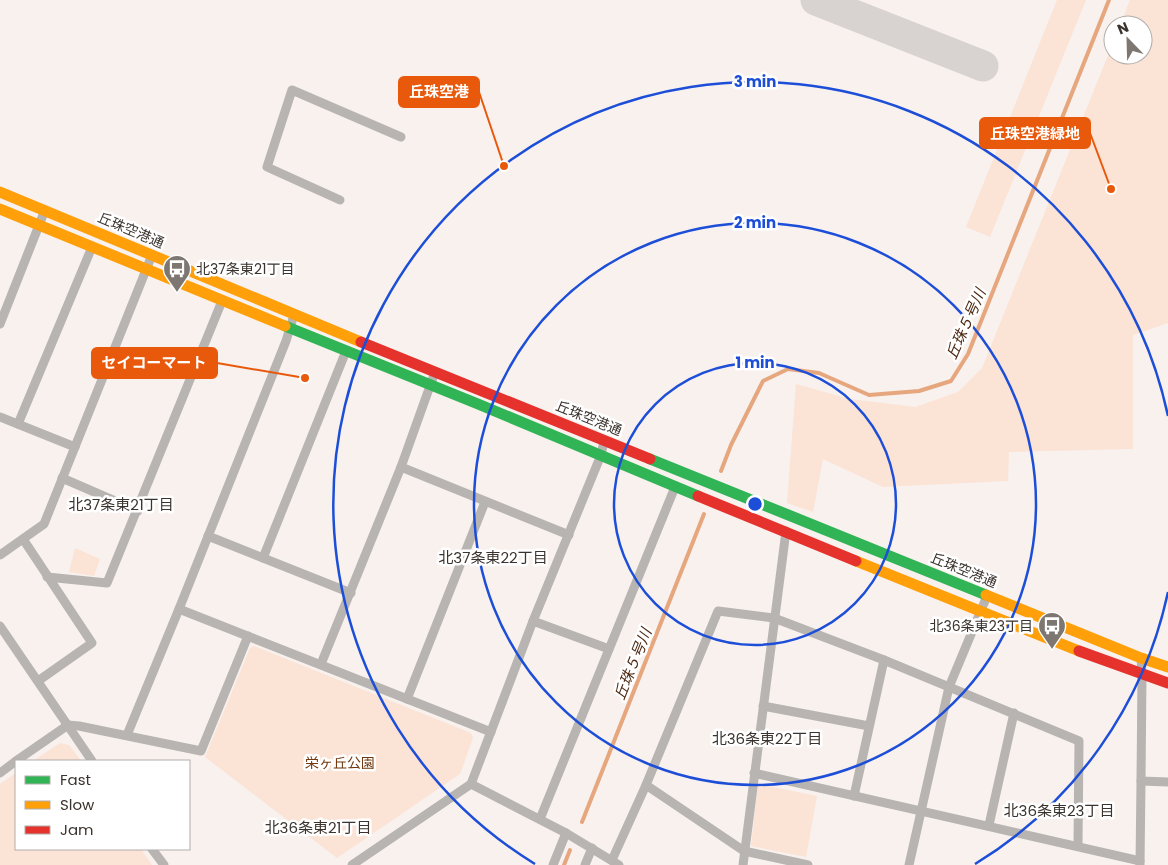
<svg xmlns="http://www.w3.org/2000/svg" width="1168" height="865" font-family="Poppins,'Noto Sans JP',sans-serif">
<style>
.green{fill:#fbe3d6}
.lines{fill:none;stroke-linecap:round;stroke-linejoin:round}
.stream{stroke:#e6a77f;stroke-width:4}
.taxiway{stroke:#d8d2d0;stroke-width:31}
.street{stroke:#b7b4b2;stroke-width:9}
.fast{stroke:#30b455;stroke-width:11}
.slow{stroke:#ff9f0a;stroke-width:11}
.jam{stroke:#e5322d;stroke-width:11}
.ring{fill:none;stroke:#1d4ed8;stroke-width:2.5}
.labels{text-anchor:middle;stroke-width:5;stroke-linejoin:round;paint-order:stroke}
.street-label{font-size:14px;fill:#3b332e;stroke:#fff}
.poi-label{font-size:14px;fill:#3b332e;stroke:#fff;text-anchor:start}
.park-label{font-size:14px;fill:#71380e;stroke:#fff}
.water-label{font-size:15px;font-style:italic;fill:#4d2912;stroke:#fff}
.neighbourhood-label{font-size:15px;fill:#3b332e;stroke:#fff}
.centre{fill:#1d4ed8;stroke:#fff;stroke-width:2.5}
.ring-label{font-size:15px;text-anchor:middle;font-weight:bold;fill:#1d4ed8;stroke:#fff;stroke-width:5;stroke-linejoin:round;paint-order:stroke}
.leader{fill:none;stroke:#e8590c;stroke-width:2}
.callout-dot{fill:#e8590c;stroke:#fff;stroke-width:2}
.callout{fill:#e8590c;stroke:#e8590c;stroke-width:2}
.callout-label{font-size:15px;text-anchor:middle;font-weight:bold;fill:#fff}
</style>
<rect width="100%" height="100%" fill="#f8f1ee"/>
<g class="green">
<path d="M1057 0H1086L990 237 966 227Z"/>
<path d="M1130 0H1168V323L1133 335V449L1009 452 1008 481 883 487 823 459 813 512 787 503 796 384 850 399 915 407 958 392 982 368 1113 43V55H1143V25H1120Z"/>
<path d="M75 548 100 559 94 576 69 572Z"/>
<path d="M254 646 471 733 473 738 460 774 337 858 205 757 250 648Z"/>
<path d="M60 743 69 745 81 761H33Z"/>
<path d="M16 773V849H141L152 865H0V784Z"/>
<path d="M758 784 817 796 806 857 751 846Z"/>
</g>
<g class="lines">
<g class="stream">
<path d="M721 471 731 445 763 381 788 369 819 373 869 395 919 391 951 381 968 354 1109 0"/>
<path d="M582 822 704 514"/>
<path d="M564 865 570 850"/>
</g>
<path class="taxiway" d="M816 0 983 66"/>
<g class="street">
<path d="M340 200 267 167 292 90 401 137"/>
<path d="M0 324 45 210"/>
<path d="M0 417 75 447"/>
<path d="M18 424 92 247"/>
<path d="M401 467 569 535"/>
<path d="M62 478 138 511"/>
<path d="M208 536 351 593"/>
<path d="M23 539 92 643 38 681"/>
<path d="M0 555 44 524 152 255"/>
<path d="M263 558 346 351"/>
<path d="M47 577 107 583 222 301"/>
<path d="M179 609 491 732"/>
<path d="M533 621 609 649"/>
<path d="M0 626 92 761"/>
<path d="M1141 658 1142 674 1141 781 1168 782"/>
<path d="M321 664 401 467 435 372"/>
<path d="M407 699 485 502"/>
<path d="M763 706 869 726"/>
<path d="M127 735 179 609 286 341 294 315"/>
<path d="M16 761 68 725 79 726 201 751 248 636"/>
<path d="M0 773 16 761"/>
<path d="M754 773 1140 861"/>
<path d="M471 784 566 833 619 865"/>
<path d="M646 785 744 851 808 865"/>
<path d="M854 796 884 660"/>
<path d="M540 819 675 487"/>
<path d="M989 825 1014 713"/>
<path d="M152 849 164 865"/>
<path d="M612 860 646 785 718 611 774 618 884 660 1079 741 1078 846"/>
<path d="M352 865 471 784 533 621 601 455 604 441"/>
<path d="M553 865 566 833"/>
<path d="M585 865 592 848"/>
<path d="M743 865 786 531"/>
<path d="M909 865 949 687 987 596"/>
<path d="M1140 865 1141 781"/>
</g>
<g class="fast">
<path d="M285 326 478 404 698 496"/>
<path d="M650 459 986 595"/>
</g>
<g class="slow">
<path d="M0 192 361 342"/>
<path d="M0 209 285 326"/>
<path d="M856 561 1079 651"/>
<path d="M986 595 1141 658 1168 667"/>
</g>
<g class="jam">
<path d="M361 342 650 459"/>
<path d="M698 496 856 561"/>
<path d="M1079 651 1168 683"/>
</g>
</g>
<g class="ring">
<circle cx="755" cy="504" r="141"/>
<circle cx="755" cy="504" r="281"/>
<path d="M1168 592A422 422 0 0 1 975 864M535 864A422 422 0 1 1 1168 416"/>
</g>
<defs>
<symbol id="bus-pin" viewBox="-11 -11 22 30"><path d="M0 17L-7.5 6A9.5 9.5 0 1 1 7.5 6Z" fill="#7d7671" stroke="#fff"/><path d="M-5-6H5V4H4V6H2V4H-2V6H-4V4H-5ZM-3.5-4V0h7V-4ZM-3.5 1.2v1.5H-2V1.2ZM2 1.2v1.5H3.5V1.2Z" fill="#fff"/></symbol>
</defs>
<g fill-rule="evenodd">
<use href="#bus-pin" x="161" y="253" width="32" height="43"/>
<use href="#bus-pin" x="1036" y="610" width="32" height="43"/>
</g>
<g class="labels">
<g class="street-label">
<text transform="translate(131 230) rotate(23)" y="5">丘珠空港通</text>
<text transform="translate(589 418) rotate(22)" y="5">丘珠空港通</text>
<text transform="translate(964 570) rotate(22)" y="5">丘珠空港通</text>
</g>
<g class="poi-label">
<text x="196" y="274">北37条東21丁目</text>
<text x="1033" y="631" text-anchor="end">北36条東23丁目</text>
</g>
<g class="park-label">
<text x="340" y="768">栄ヶ丘公園</text>
</g>
<g class="water-label">
<text transform="translate(966 324) rotate(-66)" y="5">丘珠５号川</text>
<text transform="translate(633 664) rotate(-68)" y="5">丘珠５号川</text>
</g>
<g class="neighbourhood-label">
<text x="121" y="510">北37条東21丁目</text>
<text x="493" y="563">北37条東22丁目</text>
<text x="767" y="744">北36条東22丁目</text>
<text x="1059" y="816">北36条東23丁目</text>
<text x="318" y="833">北36条東21丁目</text>
</g>
</g>
<circle cx="755" cy="504" r="8" class="centre"/>
<g class="ring-label">
<text x="755" y="87">3 min</text>
<text x="755" y="228">2 min</text>
<text x="755" y="368">1 min</text>
</g>
<path class="leader" d="M504 166L479 92M1111 189L1090 133M305 378L217 363"/>
<g class="callout-dot">
<circle cx="504" cy="166" r="5"/>
<circle cx="1111" cy="189" r="5"/>
<circle cx="305" cy="378" r="5"/>
</g>
<g class="callout">
<rect x="399" y="77" width="80" height="30" rx="5"/>
<rect x="980" y="118" width="110" height="30" rx="5"/>
<rect x="92" y="348" width="125" height="30" rx="5"/>
</g>
<g class="callout-label">
<text x="439" y="97">丘珠空港</text>
<text x="1035" y="139">丘珠空港緑地</text>
<text x="154" y="368">セイコーマート</text>
</g>
<rect x="15" y="760" width="175" height="90" fill="#ffffff" stroke="#b1adab"/>
<rect x="25" y="776" width="25" height="8" fill="#30b455" stroke="#b1adab"/>
<text x="60" y="785" font-size="15" fill="#3b332e">Fast</text>
<rect x="25" y="801" width="25" height="8" fill="#ff9f0a" stroke="#b1adab"/>
<text x="60" y="810" font-size="15" fill="#3b332e">Slow</text>
<rect x="25" y="826" width="25" height="8" fill="#e5322d" stroke="#b1adab"/>
<text x="60" y="835" font-size="15" fill="#3b332e">Jam</text>
<g transform="translate(1128 40) rotate(337)"><circle r="24" fill="#ffffff" stroke="#b1adab"/>
<path d="M0-4L9 19L0 12L-9 19Z" fill="#7d7671"/>
<text y="-8" font-size="14" font-weight="bold" text-anchor="middle" fill="#3b332e">N</text>
</g>
</svg>
